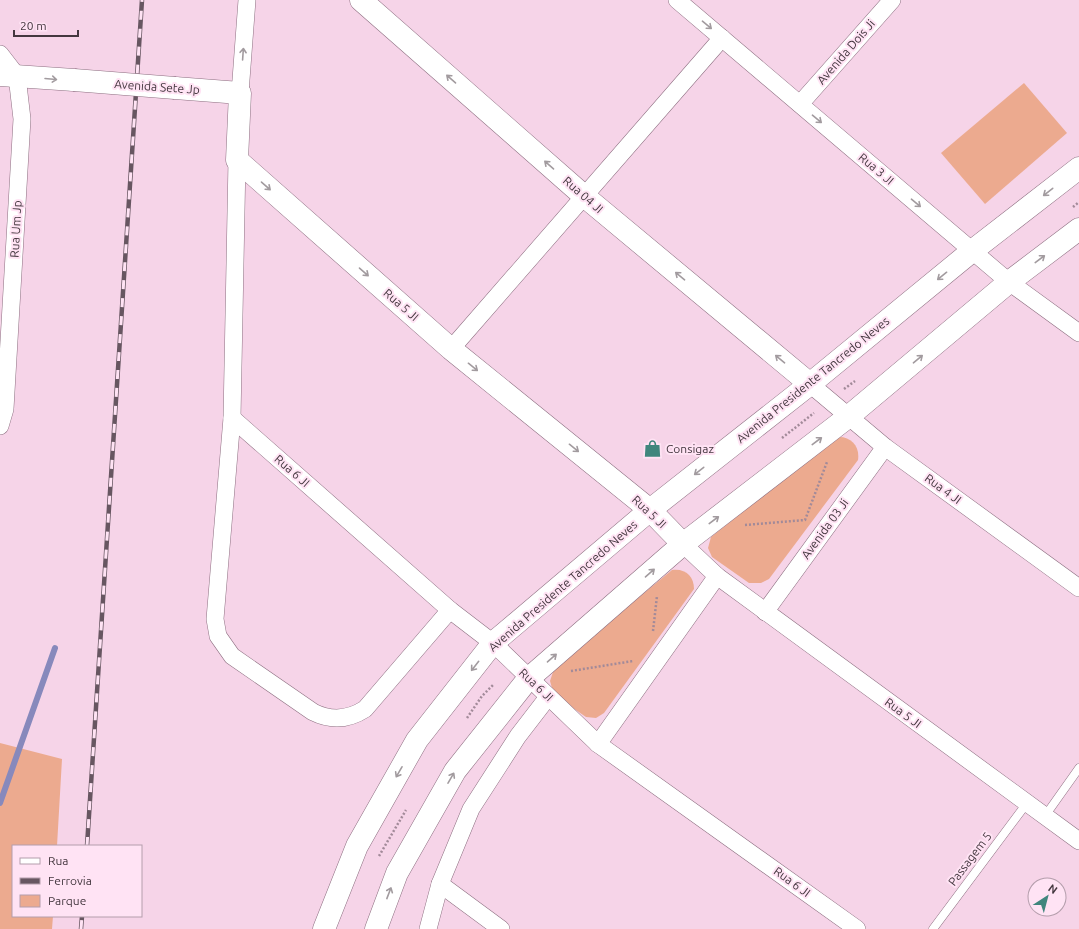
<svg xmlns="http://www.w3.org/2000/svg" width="1079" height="929" font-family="Ubuntu,sans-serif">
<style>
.green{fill:#ecaa8f}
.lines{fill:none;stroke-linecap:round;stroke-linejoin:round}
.stream{stroke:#8789bc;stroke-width:6}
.lane-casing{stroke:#8d6f81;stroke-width:9}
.street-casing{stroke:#8d6f81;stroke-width:18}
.secondary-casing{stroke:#8d6f81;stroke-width:23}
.path{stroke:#a28a99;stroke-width:2.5;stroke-dasharray:2 2;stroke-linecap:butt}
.lane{stroke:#fff;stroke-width:8}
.street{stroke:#fff;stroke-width:17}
.secondary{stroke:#fff;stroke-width:22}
.rail-casing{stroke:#675661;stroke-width:4.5}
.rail{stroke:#ffe3f4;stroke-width:3;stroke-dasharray:9;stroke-linecap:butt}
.secondary-bridge-casing{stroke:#8d6f81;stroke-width:23;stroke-linecap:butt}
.secondary-bridge{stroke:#fff;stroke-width:22}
.oneway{stroke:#a29b9f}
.labels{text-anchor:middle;stroke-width:4;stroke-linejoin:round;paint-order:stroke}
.street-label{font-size:12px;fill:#44373f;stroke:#ffe3f4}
.poi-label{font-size:12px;fill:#44373f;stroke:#ffe3f4;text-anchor:start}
</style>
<rect width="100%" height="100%" fill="#f6d4e8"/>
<g class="green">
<path d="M1024 83 1067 133 985 204 941 153Z"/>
<path d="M839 437C852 437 860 447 858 460L769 579 761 583H749L712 557 708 548 711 537 833 439Z"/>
<path d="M672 570C685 568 694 576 694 589L604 713 596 718 586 717 554 695 550 681 555 666Z"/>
<path d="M0 743 62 759 57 846H13V916H53L52 929H0Z"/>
</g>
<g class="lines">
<path class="stream" d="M0 803 55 648"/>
<defs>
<g id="lane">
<path d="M1045 816 1079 768"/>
<path d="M933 929 1027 803"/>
</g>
<g id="street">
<path d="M677 0 1009 282 1079 333"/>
<path d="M0 54 17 76 22 119 5 409 0 426"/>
<path d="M240 93 247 0"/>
<path d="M800 104 892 0"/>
<path d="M237 160 232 418 215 619 218 636 232 656 313 712C331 721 348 720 365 709L450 610"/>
<path d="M451 349 722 38"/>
<path d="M810 384 885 447 1079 588"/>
<path d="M232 418 450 610 493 643 598 744 857 929"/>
<path d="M683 544 717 576 1079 841"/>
<path d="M765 612 885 447"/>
<path d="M598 744 717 576"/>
<path d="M440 884 501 929"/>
<path d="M428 929 440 884 471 809 518 736 548 697"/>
</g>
<g id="secondary">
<path d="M361 0 584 196 810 384"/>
<path d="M0 75 74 80"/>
<path d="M175 88 240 93 237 160 451 349 650 510 683 544"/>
<path d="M324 929 357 846 417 740 493 643 650 510 810 384 972 251 1079 168"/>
<path d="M376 929 397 873 455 771 528 679 683 544 848 417 1009 282 1079 229"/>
</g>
</defs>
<use href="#lane" class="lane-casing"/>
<use href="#street" class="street-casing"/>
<use href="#secondary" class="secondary-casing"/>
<g class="path">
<path d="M1073 207 1079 202"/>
<path d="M844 389 855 381"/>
<path d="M782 438 814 413"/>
<path d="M745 525 805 520 827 462"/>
<path d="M653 631 657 596"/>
<path d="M571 671 633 661"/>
<path d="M467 718 482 696 494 684"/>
<path d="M379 856 406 810"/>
</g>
<use href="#lane" class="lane"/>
<use href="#street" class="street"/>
<use href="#secondary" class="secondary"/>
<defs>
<g id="rail">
<path d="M87 846 142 0"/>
<path d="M81 929 82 916"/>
</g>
</defs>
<use href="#rail" class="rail-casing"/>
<use href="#rail" class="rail"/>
<defs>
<path id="secondary-bridge" d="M74 80 175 88"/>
</defs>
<use href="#secondary-bridge" class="secondary-bridge-casing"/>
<use href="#secondary-bridge" class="secondary-bridge"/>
</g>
<defs><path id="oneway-shaft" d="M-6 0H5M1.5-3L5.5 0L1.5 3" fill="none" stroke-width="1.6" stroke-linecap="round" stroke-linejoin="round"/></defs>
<g class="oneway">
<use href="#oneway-shaft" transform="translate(707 25) rotate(40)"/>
<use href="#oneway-shaft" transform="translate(243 54) rotate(-86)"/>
<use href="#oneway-shaft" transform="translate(51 79) rotate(5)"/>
<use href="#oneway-shaft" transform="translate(451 79) rotate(-139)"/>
<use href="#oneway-shaft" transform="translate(817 119) rotate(40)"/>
<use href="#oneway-shaft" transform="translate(549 165) rotate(-139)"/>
<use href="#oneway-shaft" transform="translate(266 186) rotate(41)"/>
<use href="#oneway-shaft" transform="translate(1048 192) rotate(142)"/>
<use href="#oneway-shaft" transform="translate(916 203) rotate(40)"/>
<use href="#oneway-shaft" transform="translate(1040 259) rotate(-37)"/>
<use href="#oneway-shaft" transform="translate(364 272) rotate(41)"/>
<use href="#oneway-shaft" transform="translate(680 276) rotate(-140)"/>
<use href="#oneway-shaft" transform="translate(942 276) rotate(141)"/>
<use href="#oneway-shaft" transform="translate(780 359) rotate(-140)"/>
<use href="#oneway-shaft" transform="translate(918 359) rotate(-40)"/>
<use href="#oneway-shaft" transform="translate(473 367) rotate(39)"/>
<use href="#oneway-shaft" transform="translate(817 441) rotate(-37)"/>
<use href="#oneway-shaft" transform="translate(574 448) rotate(39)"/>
<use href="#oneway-shaft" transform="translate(699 471) rotate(142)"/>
<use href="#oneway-shaft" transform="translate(714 520) rotate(-37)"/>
<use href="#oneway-shaft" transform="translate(650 573) rotate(-41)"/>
<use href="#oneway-shaft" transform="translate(552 658) rotate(-41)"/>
<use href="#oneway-shaft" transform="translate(475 666) rotate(128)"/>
<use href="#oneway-shaft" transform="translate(399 772) rotate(120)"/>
<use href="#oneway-shaft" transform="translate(451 778) rotate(-60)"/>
<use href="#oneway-shaft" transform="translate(389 893) rotate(-69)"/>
</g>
<defs>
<symbol id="shop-bare" viewBox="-9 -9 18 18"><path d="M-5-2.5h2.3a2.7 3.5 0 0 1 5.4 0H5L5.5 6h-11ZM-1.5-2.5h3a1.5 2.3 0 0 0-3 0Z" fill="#40867d" stroke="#ffe3f4" stroke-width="2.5" paint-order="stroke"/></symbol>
</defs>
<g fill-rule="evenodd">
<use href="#shop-bare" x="640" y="436" width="25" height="25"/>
</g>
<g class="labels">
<g class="street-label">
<text transform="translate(846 52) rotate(-49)" y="4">Avenida Dois Ji</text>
<text transform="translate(157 87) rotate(4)" y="4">Avenida Sete Jp</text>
<text transform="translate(876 169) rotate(40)" y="4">Rua 3 JI</text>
<text transform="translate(583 195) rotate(41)" y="4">Rua 04 JI</text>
<text transform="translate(16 229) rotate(-87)" y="4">Rua Um Jp</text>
<text transform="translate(401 305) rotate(41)" y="4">Rua 5 JI</text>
<text transform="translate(813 380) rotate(-39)" y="4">Avenida Presidente Tancredo Neves</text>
<text transform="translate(292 471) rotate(41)" y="4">Rua 6 JI</text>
<text transform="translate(943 489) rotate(36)" y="4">Rua 4 JI</text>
<text transform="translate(649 512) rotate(43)" y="4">Rua 5 JI</text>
<text transform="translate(825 529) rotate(-54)" y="4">Avenida 03 Ji</text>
<text transform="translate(563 586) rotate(-41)" y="4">Avenida Presidente Tancredo Neves</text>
<text transform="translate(536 685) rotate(43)" y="4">Rua 6 JI</text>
<text transform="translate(903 713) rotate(36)" y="4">Rua 5 JI</text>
<text transform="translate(970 859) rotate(-53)" y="4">Passagem 5</text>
<text transform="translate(792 882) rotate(36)" y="4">Rua 6 JI</text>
</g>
<g class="poi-label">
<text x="666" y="453">Consigaz</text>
</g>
</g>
<rect x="12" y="845" width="130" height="72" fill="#ffe3f4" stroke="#b49eac"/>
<rect x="20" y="858" width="20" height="6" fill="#ffffff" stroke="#b49eac"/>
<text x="48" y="865" font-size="12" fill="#44373f">Rua</text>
<rect x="20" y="878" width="20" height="6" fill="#675661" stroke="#b49eac"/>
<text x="48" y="885" font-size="12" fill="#44373f">Ferrovia</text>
<rect x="20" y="895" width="20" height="12" fill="#ecaa8f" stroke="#b49eac"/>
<text x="48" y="905" font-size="12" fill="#44373f">Parque</text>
<g transform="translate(1047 897) rotate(36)"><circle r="19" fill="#ffe3f4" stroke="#b49eac"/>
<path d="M0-3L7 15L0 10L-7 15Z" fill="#40867d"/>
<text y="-6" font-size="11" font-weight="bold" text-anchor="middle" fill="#44373f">N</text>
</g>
<path d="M14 30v6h64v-6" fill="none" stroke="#44373f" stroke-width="2"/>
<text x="20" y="30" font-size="12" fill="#44373f" stroke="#ffe3f4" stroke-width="3" paint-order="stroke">20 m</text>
</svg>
